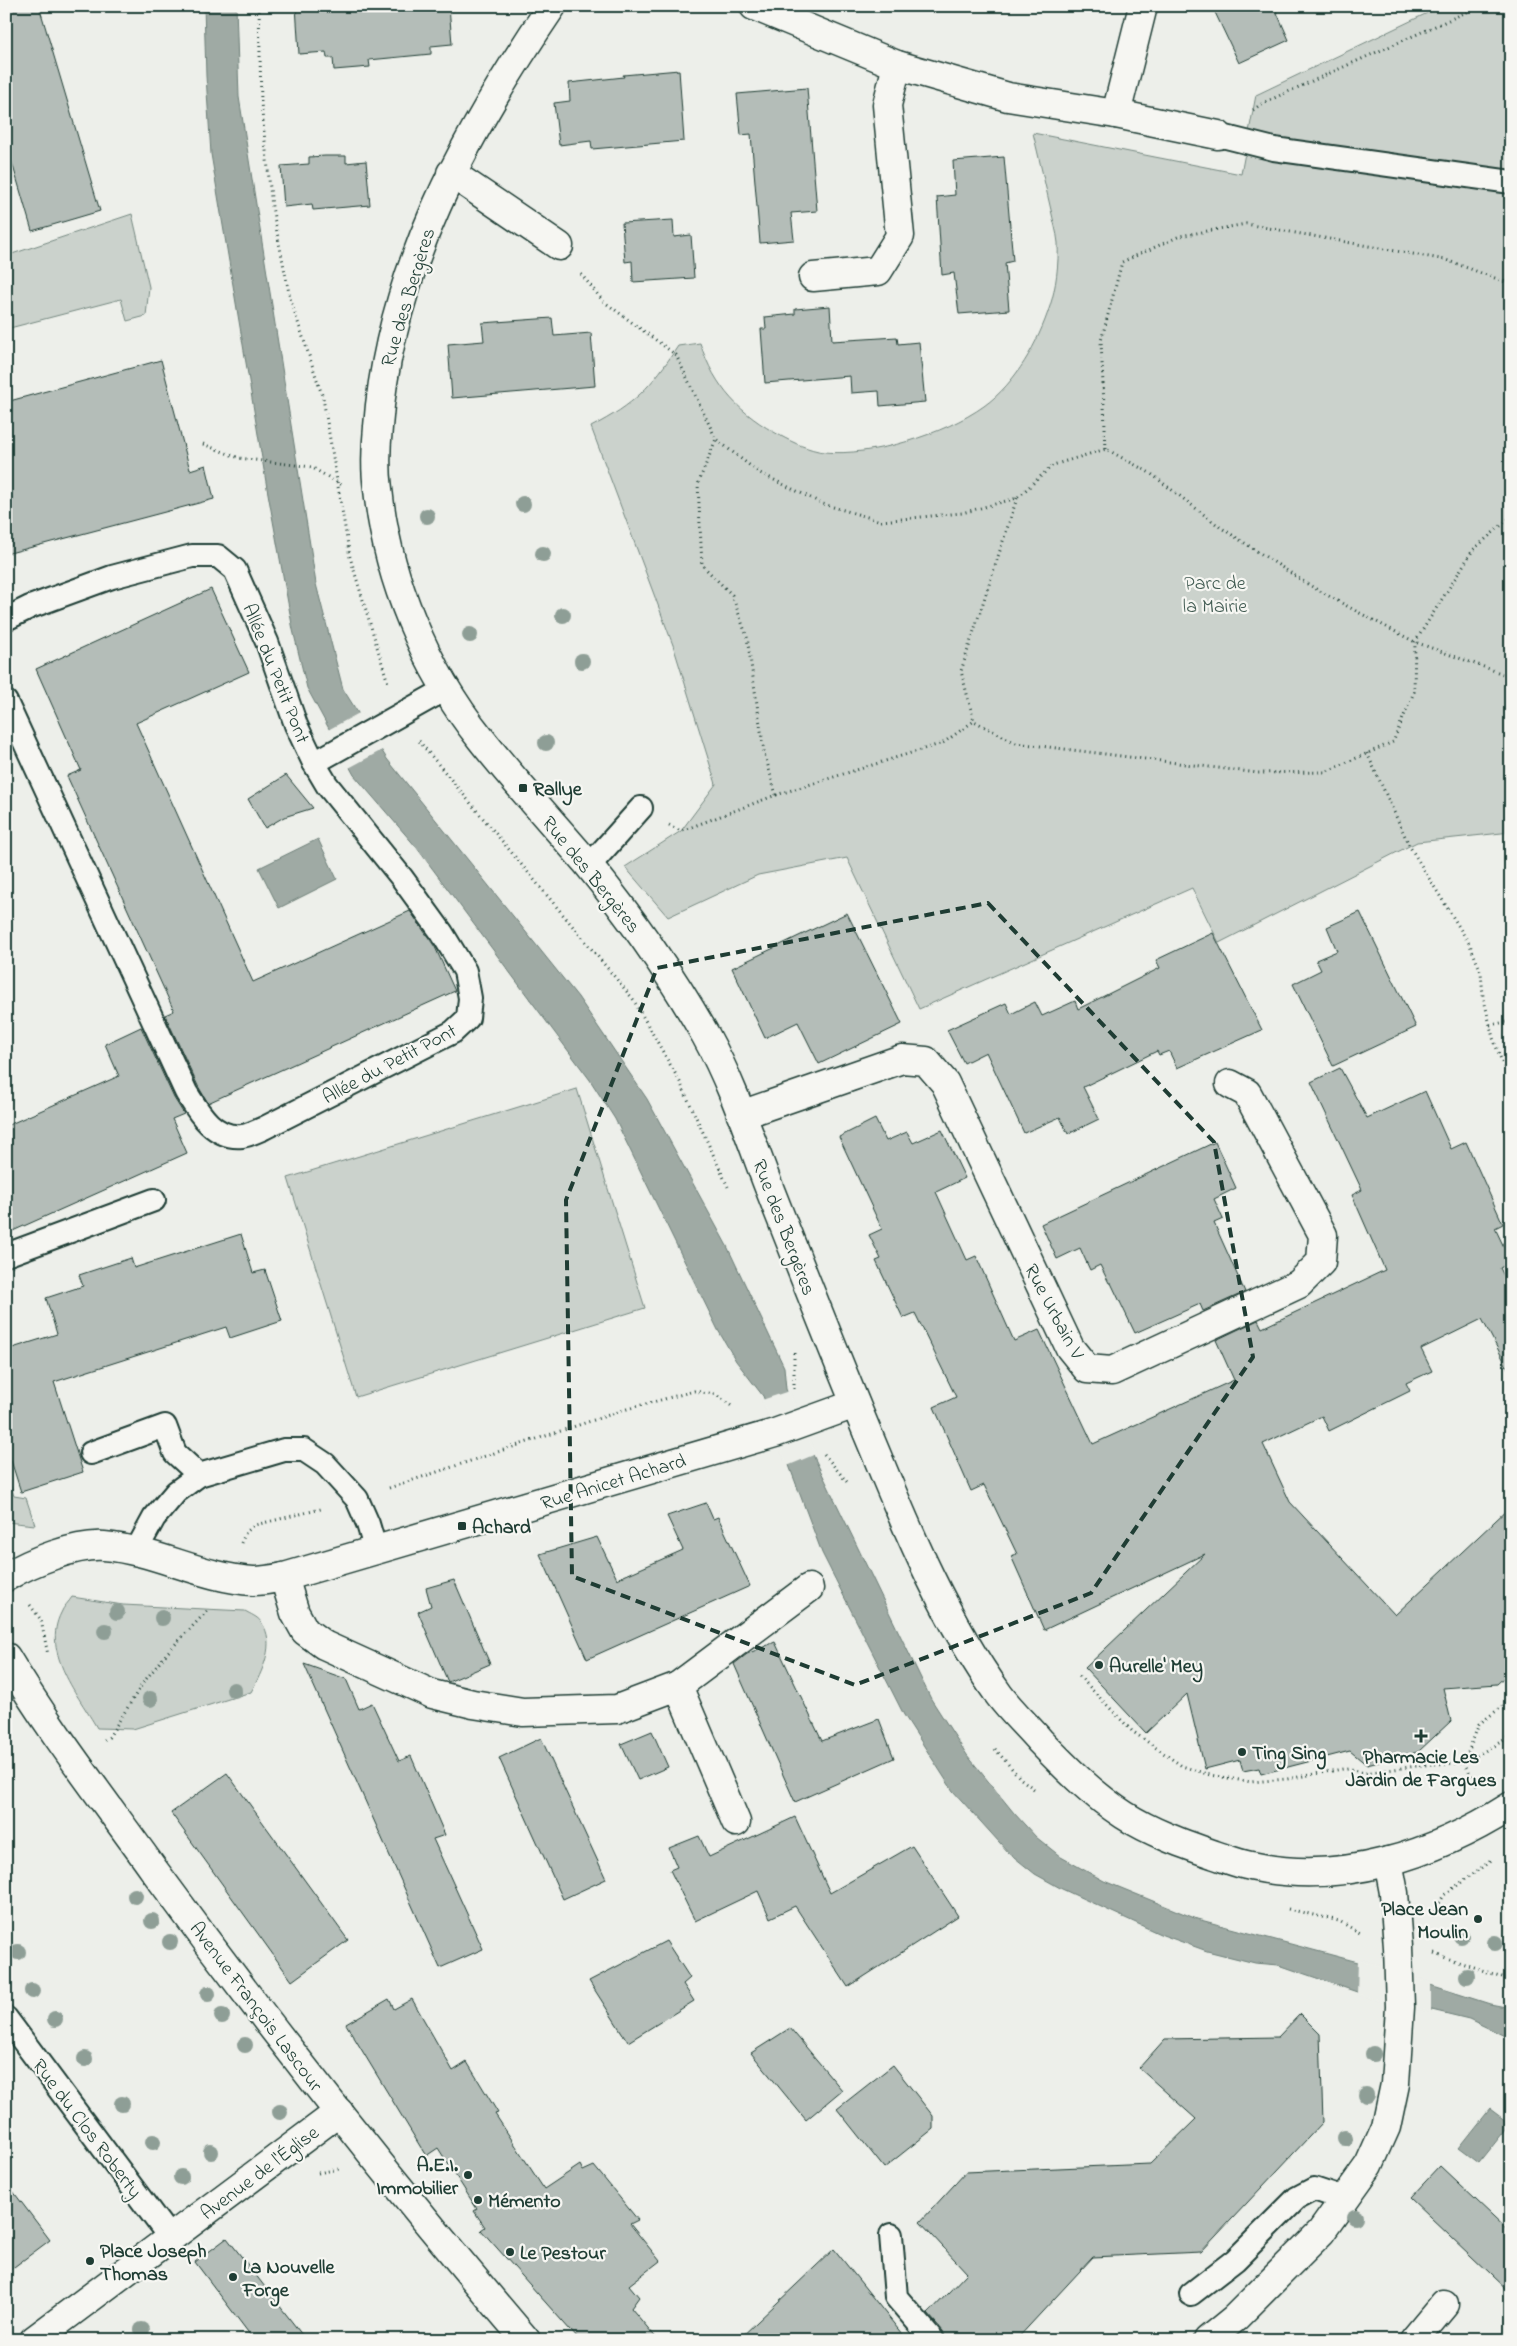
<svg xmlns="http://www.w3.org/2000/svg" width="1517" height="2346" font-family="'Indie Flower',sans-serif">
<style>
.green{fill:#cbd2cc;stroke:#758880}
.water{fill:#9faaa4;stroke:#6c7e77}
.pier{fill:#edefea}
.building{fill:#b4bdb8;stroke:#1f3d34}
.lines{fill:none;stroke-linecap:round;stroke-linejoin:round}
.service-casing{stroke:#1f3d34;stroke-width:26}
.minor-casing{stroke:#1f3d34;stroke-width:31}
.secondary-casing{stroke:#1f3d34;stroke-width:31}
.path{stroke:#1f3d34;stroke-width:3;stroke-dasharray:1 4;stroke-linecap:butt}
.service{stroke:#f6f6f2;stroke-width:22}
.minor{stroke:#f6f6f2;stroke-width:28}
.secondary{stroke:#f6f6f2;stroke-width:28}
.tree{fill:#8e9e96}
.marked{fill:none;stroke:#1f3d34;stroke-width:4;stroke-dasharray:10 6;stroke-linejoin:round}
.poi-dot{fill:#1f3d34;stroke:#f6f6f2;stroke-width:2}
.labels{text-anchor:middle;stroke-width:4.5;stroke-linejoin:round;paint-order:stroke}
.street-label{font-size:20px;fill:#1f3d34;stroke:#f6f6f2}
.park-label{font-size:20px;fill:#415b52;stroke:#f6f6f2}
.poi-label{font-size:20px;font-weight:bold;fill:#1f3d34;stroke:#f6f6f2;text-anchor:start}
</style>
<rect width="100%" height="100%" fill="#edefea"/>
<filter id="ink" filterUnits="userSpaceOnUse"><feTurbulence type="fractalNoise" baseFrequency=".02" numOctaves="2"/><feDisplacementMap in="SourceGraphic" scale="10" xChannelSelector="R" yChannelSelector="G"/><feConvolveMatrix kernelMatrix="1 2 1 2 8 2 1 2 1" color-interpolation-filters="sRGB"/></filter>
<g filter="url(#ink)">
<g class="green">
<path d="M1442 6H1511V832L1417 842 1219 943 1192 888 919 1009 847 858 758 875 668 917 625 867 681 831 716 784 673 645 591 427C635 404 651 387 678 346L700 343C715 388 740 414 781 436 794 443 809 450 824 452 872 457 945 434 984 406 1016 383 1038 343 1050 306 1056 288 1059 263 1058 243 1057 232 1053 220 1051 210 1045 184 1039 158 1033 133L1241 174 1256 95Z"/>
<path d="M132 214 149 287 146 316 127 321 121 299 6 329V256Z"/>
<path d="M577 1089 645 1308 356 1397 288 1178Z"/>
<path d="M6 1472 14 1496 26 1498 35 1525 6 1522Z"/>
<path d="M72 1597 123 1605 245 1611C250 1614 258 1617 261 1622 277 1643 262 1672 251 1692L133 1729 97 1728C79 1696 41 1652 61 1613 63 1607 69 1602 72 1597Z"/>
</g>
<g class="water">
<path d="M204 6H236L239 97 311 551 316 584 343 689 387 759 578 997 647 1099 727 1246 784 1367 786 1389 814 1457 931 1699 967 1755 1014 1813 1036 1837 1061 1857 1104 1881 1197 1919 1358 1962 1490 2004 1511 2008V2039L1469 2019 1357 1992 1279 1965 1255 1963 1207 1951 1160 1934 1062 1889 1035 1874 1009 1853 953 1791 904 1715 822 1553 763 1396 736 1361 718 1330 615 1119 590 1080 417 848 354 775 307 688 293 630 267 488 211 154 206 76Z"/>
<path d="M318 839 337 879 279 908 259 868Z"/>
<path d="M1490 2109 1510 2124 1479 2163 1459 2148Z"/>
</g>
<g class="pier">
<path d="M361 712 384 749 347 769 326 731Z"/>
<path d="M789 1391 816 1454 787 1466 762 1400Z"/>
<path d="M1358 1959 1431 1983V2012L1357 1995Z"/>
</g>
<g class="building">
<path d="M6 6H39L100 211 32 231 6 142Z"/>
<path d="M296 6H449L452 44 431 46V54L369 60 370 67 334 70 333 58H327L326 52 299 54Z"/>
<path d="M1212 6H1274L1289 40 1239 63Z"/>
<path d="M679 70 684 141 592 149 591 141 559 145 554 103 570 101 569 83 624 77 623 75Z"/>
<path d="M807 88 817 211 791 213 794 240 760 243 751 134 741 135 737 94Z"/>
<path d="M325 156H346V163L366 161 370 205 313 210 312 204 284 207 281 166 309 164V157Z"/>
<path d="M1004 157 1013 261 1005 263 1009 310 959 314 954 273 942 275 937 197 955 195 953 161Z"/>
<path d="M673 220 674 237 691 235 694 278 633 282 632 261 625 262 622 223Z"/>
<path d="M830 306 832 341 897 337 898 344 919 342 925 402 880 406 879 391 851 393 850 376 765 383 761 329H766L765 317 795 314V309Z"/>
<path d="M552 318 554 336 591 333 595 386 452 398 448 344 484 341 482 323Z"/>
<path d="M161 360 190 470 206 465 214 499 6 554V402Z"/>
<path d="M211 589 249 672 136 723 253 982 410 911 435 947 455 991 208 1103 198 1086 165 1015 174 1011 67 776 81 770 36 669Z"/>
<path d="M286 775 313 808 284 817 265 828 248 799Z"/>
<path d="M1360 912 1416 1027 1333 1066 1293 984 1321 970 1316 960 1337 951 1327 927Z"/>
<path d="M847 913 902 1024 819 1064 798 1022 765 1038 732 968Z"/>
<path d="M1213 933 1262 1030 1177 1068 1169 1051 1159 1055 1157 1051 1083 1087 1099 1119 1068 1134 1060 1117 1024 1133 986 1052 964 1063 947 1030 1006 1003 1011 1014 1035 1002 1042 1016 1075 1001 1078 1009 1160 968 1156 960Z"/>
<path d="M141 1027 174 1098 184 1114 172 1119 187 1153 6 1234V1126L119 1076 105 1044Z"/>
<path d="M1340 1068 1367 1118 1425 1091 1451 1149 1466 1142 1503 1224 1495 1228 1511 1262 1500 1268 1511 1290V1374L1482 1319 1421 1349 1432 1371 1406 1383 1410 1391 1329 1431 1322 1416 1263 1444 1290 1502 1395 1615 1511 1506V1671L1497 1684 1443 1688 1451 1721 1418 1752 1367 1765 1350 1751 1261 1774 1259 1768 1243 1771 1240 1760 1205 1769 1187 1694 1146 1733 1085 1668 1205 1554 1044 1630 1011 1556 1017 1554 984 1485 971 1491 934 1407 956 1397 915 1313 903 1318 876 1261 881 1259 869 1235 882 1229 839 1137 875 1119 886 1141 907 1132 913 1143 942 1130 965 1178 936 1192 967 1260 976 1256 1014 1341 1039 1330 1093 1444 1234 1380 1216 1340 1258 1320 1262 1328 1385 1270 1352 1195 1362 1190 1311 1082Z"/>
<path d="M1215 1142 1236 1188 1214 1199 1223 1219 1214 1223 1245 1292 1203 1311 1200 1304 1135 1333 1111 1283H1109L1100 1265 1090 1270 1080 1248 1057 1259 1041 1224Z"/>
<path d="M241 1234 253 1273 265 1270 282 1321 230 1338 226 1327 54 1382 83 1472 21 1492 6 1445V1350L57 1334 46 1298 83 1286 79 1275 131 1258 134 1268Z"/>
<path d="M706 1503 713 1519 718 1517 750 1586 587 1659 540 1554 597 1537 617 1579 683 1550 667 1516Z"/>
<path d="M454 1580 490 1664 448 1682 418 1612 431 1606 426 1588Z"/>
<path d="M775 1642 822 1741 879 1719 894 1758 795 1802 734 1664 747 1654Z"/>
<path d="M304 1664 346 1679 359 1709 372 1703 399 1761 411 1756 445 1835 433 1839 483 1949 440 1968Z"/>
<path d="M652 1731 668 1767 638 1780 621 1744Z"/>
<path d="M541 1738 606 1879 563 1899 499 1758Z"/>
<path d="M227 1773 348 1940 292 1981 171 1813Z"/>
<path d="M795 1817 830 1893 912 1846 958 1916 848 1987 795 1906 770 1918 758 1891 695 1921 670 1870 677 1867 669 1848 699 1836 709 1857Z"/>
<path d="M666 1941 690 1978 683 1984 694 2001 628 2042 589 1981Z"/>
<path d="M389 1999 394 2009 412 1999 453 2071 467 2062 498 2113 495 2114 544 2189 580 2165 583 2171 594 2166 638 2220 630 2224 660 2261 629 2285 639 2297 631 2308 658 2340H579L481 2230 485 2227 474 2211 477 2209 438 2148 426 2156 346 2024Z"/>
<path d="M1300 2014 1320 2034 1323 2122 1201 2252 1093 2257 1016 2340H946L943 2331 928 2314 967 2273 920 2222 966 2172 1150 2164 1196 2119 1139 2068 1165 2039 1278 2037Z"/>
<path d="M790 2028 842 2090 806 2120 751 2053Z"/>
<path d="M893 2065 933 2116V2129L884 2168 837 2109Z"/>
<path d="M1440 2166 1511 2233V2294L1410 2198Z"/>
<path d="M6 2182 50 2240 6 2273Z"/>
<path d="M227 2238 265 2287 306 2340H254L195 2262Z"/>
<path d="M834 2249 906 2339 910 2334 915 2340H738Z"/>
</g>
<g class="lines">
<defs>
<g id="service">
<path d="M1218 135 1274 149 1511 182"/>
<path d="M6 619 30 607 112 577 192 556H218L235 570 267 642 296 725 314 763 327 785 402 878 442 933 465 971 470 998 468 1018 453 1032 264 1128C257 1131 249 1135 242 1136 214 1139 199 1113 186 1092L6 702"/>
<path d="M314 763 446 689"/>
<path d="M589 866 641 808"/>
<path d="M6 1255 154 1200"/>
<path d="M91 1453 165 1426 175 1453 199 1475"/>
<path d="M136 1551 154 1518 176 1492 199 1475 284 1450H304L325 1464 357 1499 368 1524 376 1551"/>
<path d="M6 2018 170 2238"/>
<path d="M891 2235 896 2297 933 2340"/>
<path d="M1191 2294 1235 2260 1297 2198 1314 2189 1344 2199"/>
</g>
<g id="minor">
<path d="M552 6C466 132 389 272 378 427 376 447 375 468 378 489 387 578 425 669 481 739 514 781 551 821 586 862 631 917 671 974 706 1036 732 1083 749 1135 768 1185 803 1274 838 1363 875 1451 909 1534 946 1621 999 1695 1011 1711 1027 1726 1040 1741 1066 1768 1093 1795 1124 1815 1152 1833 1184 1844 1215 1855 1227 1859 1239 1864 1251 1866 1342 1886 1434 1855 1511 1806"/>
<path d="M754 6 897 65 1008 97 1116 114 1218 135"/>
<path d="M1116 114 1143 6"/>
<path d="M451 173 559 246"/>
<path d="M813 277 878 271 900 236 887 105 897 65"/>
<path d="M741 1115 902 1059 926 1061 945 1083 1070 1348 1087 1369 1112 1371 1299 1284 1321 1262 1323 1235 1247 1093 1230 1084"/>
<path d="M6 1577C30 1562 76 1544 104 1546 155 1550 202 1578 253 1581 263 1581 274 1579 284 1577L775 1433 855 1404"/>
<path d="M284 1577 295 1613 305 1631 324 1645 432 1694 473 1704 523 1712 617 1709 678 1686 809 1588"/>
<path d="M678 1686 736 1822"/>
<path d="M34 2340 339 2112"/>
<path d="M1208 2340 1235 2318 1321 2232 1369 2165 1386 2127 1395 2084 1400 2007 1398 1947 1394 1893 1388 1861"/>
<path d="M1414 2340 1444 2304"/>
</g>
<path id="secondary" d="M6 1657C50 1731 104 1800 154 1870 272 2031 396 2188 526 2340"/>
</defs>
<use href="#service" class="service-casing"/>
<use href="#minor" class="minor-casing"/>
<use href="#secondary" class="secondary-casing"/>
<g class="path">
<path d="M259 6 261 103 272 207 290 298 323 398 350 557 388 683"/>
<path d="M1253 110 1263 103 1480 6"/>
<path d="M581 274 603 301 676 355 716 439 758 472 823 504 881 521 962 513 1017 498 1053 465 1106 449 1150 473 1220 527 1309 585 1356 611 1415 642 1506 675 1511 674"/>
<path d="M203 444 239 458 311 467 342 485"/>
<path d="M1106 449 1101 341 1122 262 1180 236 1246 224 1446 260 1511 284"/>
<path d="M1017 498 961 671 974 721 1016 743 1258 773 1325 772 1393 742 1414 692 1415 642 1473 550 1511 517"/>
<path d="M419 741 633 999 680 1082 728 1187"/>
<path d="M1367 753 1410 847 1470 945 1481 972 1483 995 1493 1038 1511 1086"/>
<path d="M776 795 943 743 974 721"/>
<path d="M669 825 681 831 776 795 764 751 747 637 732 595 702 565 698 484 716 439"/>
<path d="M1490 1025 1511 1021"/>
<path d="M794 1389V1353"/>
<path d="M824 1454 847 1482"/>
<path d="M389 1488 627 1409 694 1391 715 1394 733 1407"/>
<path d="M241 1543 246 1532 255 1525 321 1509"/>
<path d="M30 1605 41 1620 48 1655"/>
<path d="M1079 1676 1132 1731 1182 1766 1210 1775 1251 1782 1287 1779 1348 1768 1364 1773 1432 1764 1464 1763 1479 1724 1511 1700"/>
<path d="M104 1740 109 1737 143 1683 167 1653 209 1609"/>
<path d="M995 1749 1021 1779 1034 1789"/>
<path d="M1477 1785 1464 1763 1511 1736"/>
<path d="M1288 1909 1339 1921 1362 1934"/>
<path d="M1432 1916 1444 1895 1492 1860"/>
<path d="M1435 1954 1511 1980"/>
<path d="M318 2173 339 2169"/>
</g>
<use href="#service" class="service"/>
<use href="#minor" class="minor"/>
<use href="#secondary" class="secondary"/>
</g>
<g class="tree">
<circle cx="523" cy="504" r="8"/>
<circle cx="427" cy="516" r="8"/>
<circle cx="543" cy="554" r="8"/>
<circle cx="563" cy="615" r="8"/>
<circle cx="470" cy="635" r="8"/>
<circle cx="582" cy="661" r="8"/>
<circle cx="546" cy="743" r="8"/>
<circle cx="117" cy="1612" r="8"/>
<circle cx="162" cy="1618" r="8"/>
<circle cx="105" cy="1631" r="8"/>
<circle cx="234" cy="1690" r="8"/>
<circle cx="150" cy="1699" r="8"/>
<circle cx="135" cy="1896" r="8"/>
<circle cx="152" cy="1921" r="8"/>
<circle cx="1461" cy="1936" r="8"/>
<circle cx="170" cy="1942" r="8"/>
<circle cx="1495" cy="1943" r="8"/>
<circle cx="18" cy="1952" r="8"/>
<circle cx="1467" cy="1976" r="8"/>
<circle cx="32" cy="1991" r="8"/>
<circle cx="208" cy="1994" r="8"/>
<circle cx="222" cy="2016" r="8"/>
<circle cx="55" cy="2019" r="8"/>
<circle cx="245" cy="2045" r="8"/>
<circle cx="1373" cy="2054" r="8"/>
<circle cx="85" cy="2059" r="8"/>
<circle cx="1366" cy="2095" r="8"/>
<circle cx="122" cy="2104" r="8"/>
<circle cx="280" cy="2112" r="8"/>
<circle cx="1345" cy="2138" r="8"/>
<circle cx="153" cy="2142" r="8"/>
<circle cx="211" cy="2152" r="8"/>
<circle cx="181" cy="2177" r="8"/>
<circle cx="1355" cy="2217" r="8"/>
<circle cx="142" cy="2330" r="8"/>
</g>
</g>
<path class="marked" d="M988 903 1214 1142 1253 1357 1091 1593 855 1685 572 1576 566 1200 657 968Z"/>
<g class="poi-dot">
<rect x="518" y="783" width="10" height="10" rx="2.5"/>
<rect x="457" y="1521" width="10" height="10" rx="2.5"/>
<circle cx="1099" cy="1665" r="5"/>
<path d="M1418.5 1728.5h5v5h5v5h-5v5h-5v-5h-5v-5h5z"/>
<circle cx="1242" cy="1752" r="5"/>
<circle cx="1478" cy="1919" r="5"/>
<circle cx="468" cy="2175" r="5"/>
<circle cx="478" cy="2200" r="5"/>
<circle cx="510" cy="2252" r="5"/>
<circle cx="90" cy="2261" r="5"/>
<circle cx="233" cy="2277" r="5"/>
</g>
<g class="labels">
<g class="street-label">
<text transform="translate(407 297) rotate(-73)" y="7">Rue des Bergères</text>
<text transform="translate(277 673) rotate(68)" y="7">Allée du Petit Pont</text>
<text transform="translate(592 874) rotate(51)" y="7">Rue des Bergères</text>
<text transform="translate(389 1063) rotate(-28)" y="7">Allée du Petit Pont</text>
<text transform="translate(785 1227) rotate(69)" y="7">Rue des Bergères</text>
<text transform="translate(1055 1311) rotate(62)" y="7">Rue Urbain V</text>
<text transform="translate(613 1481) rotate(-17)" y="7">Rue Anicet Achard</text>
<text transform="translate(257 2006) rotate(53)" y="7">Avenue François Lascour</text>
<text transform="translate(88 2128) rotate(53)" y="7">Rue du Clos Roberty</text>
<text transform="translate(259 2172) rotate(-37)" y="7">Avenue de l'Église</text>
</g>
<g class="park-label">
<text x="1215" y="589">Parc de<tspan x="1215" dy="23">la Mairie</tspan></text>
</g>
<g class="poi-label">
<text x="533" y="795">Rallye</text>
<text x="472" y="1533">Achard</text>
<text x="1109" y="1672">Aurelle' Mey</text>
<text x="1252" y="1759">Ting Sing</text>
<text x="1421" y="1763" text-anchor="middle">Pharmacie Les<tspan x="1421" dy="23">Jardin de Fargues</tspan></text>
<text x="1468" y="1915" text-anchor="end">Place Jean<tspan x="1468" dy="23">Moulin</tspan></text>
<text x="458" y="2171" text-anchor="end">A.E.I.<tspan x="458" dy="23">Immobilier</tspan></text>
<text x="488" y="2207">Mémento</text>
<text x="100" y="2257">Place Joseph<tspan x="100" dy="23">Thomas</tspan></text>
<text x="520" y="2259">Le Pestour</text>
<text x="243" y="2273">La Nouvelle<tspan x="243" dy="23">Forge</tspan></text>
</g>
</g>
<rect width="1517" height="2346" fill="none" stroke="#f6f6f2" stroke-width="25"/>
<rect x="12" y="12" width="1492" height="2321" fill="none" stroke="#1f3d34" stroke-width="2" filter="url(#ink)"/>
</svg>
